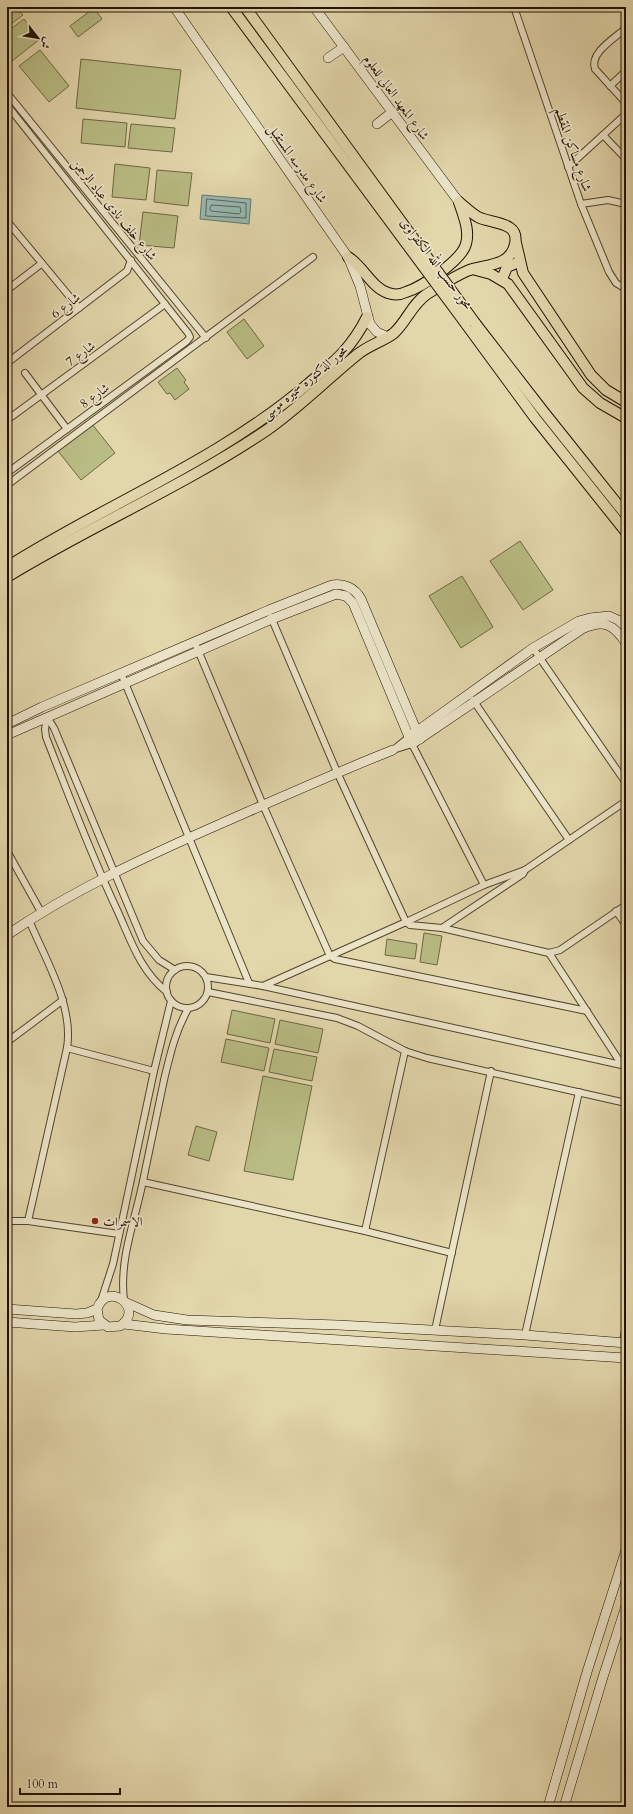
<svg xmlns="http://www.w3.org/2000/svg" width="633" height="1814" font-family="Cardo,Amiri,serif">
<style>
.green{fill:#b9bc84;stroke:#6e6742}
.water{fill:#96b7b0;stroke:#68756a}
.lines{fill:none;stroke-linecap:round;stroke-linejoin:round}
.shore{stroke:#5c6458;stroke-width:1}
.street-casing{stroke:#52432b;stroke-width:8}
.secondary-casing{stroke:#221200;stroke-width:10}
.primary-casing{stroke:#221200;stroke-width:12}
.street{stroke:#ece4c8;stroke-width:6}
.secondary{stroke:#ece4c8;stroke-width:9}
.primary{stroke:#e2d6ab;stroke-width:10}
.primary-bridge-casing{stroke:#221200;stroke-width:12;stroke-linecap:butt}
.primary-bridge{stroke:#e2d6ab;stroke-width:10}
.poi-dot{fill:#8f2418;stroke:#ece4c8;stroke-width:1.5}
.labels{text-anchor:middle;stroke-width:3.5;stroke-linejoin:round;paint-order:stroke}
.street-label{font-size:13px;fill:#221200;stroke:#ece4c8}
.poi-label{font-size:13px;fill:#221200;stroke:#ece4c8;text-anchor:start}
</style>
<rect width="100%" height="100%" fill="#e2d6ab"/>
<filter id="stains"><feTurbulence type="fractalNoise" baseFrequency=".005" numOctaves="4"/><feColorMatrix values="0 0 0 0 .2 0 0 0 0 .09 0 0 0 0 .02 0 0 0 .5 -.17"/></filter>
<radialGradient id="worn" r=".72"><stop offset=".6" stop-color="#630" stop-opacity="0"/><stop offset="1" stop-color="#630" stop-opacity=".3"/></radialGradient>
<g class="green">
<path d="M7 7H16L23 15 7 27Z"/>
<path d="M94 8 102 19 78 37 70 26Z"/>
<path d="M24 19 40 39 7 65V32Z"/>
<path d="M40 50 69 86 49 102 19 66Z"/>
<path d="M81 59 181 70 175 119 76 108Z"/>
<path d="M83 119 127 123 125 147 81 143Z"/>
<path d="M131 124 175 128 172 152 128 148Z"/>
<path d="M115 164 150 168 146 200 112 197Z"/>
<path d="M157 170 192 173 188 206 154 202Z"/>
<path d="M143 212 178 216 174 248 139 245Z"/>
<path d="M244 319 264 346 247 359 227 332Z"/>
<path d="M177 368 186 380 184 382 189 389 175 400 170 393 167 394 158 382Z"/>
<path d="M92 424 115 453 81 480 58 451Z"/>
<path d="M520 541 553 590 523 610 490 561Z"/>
<path d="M462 576 493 627 461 648 429 596Z"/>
<path d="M424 933 442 936 437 965 420 962Z"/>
<path d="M387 939 417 944 415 959 385 955Z"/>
<path d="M232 1010 275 1019 270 1043 227 1034Z"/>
<path d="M280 1020 323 1029 318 1053 275 1044Z"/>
<path d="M226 1039 269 1048 264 1071 221 1062Z"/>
<path d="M274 1049 317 1057 312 1081 269 1072Z"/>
<path d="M263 1076 312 1086 293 1180 244 1171Z"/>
<path d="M196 1126 217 1132 209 1161 188 1155Z"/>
</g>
<path class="water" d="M202 195 251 199 249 224 200 219Z"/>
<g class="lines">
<g class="shore">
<path d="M207 199 246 203V218L206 216Z"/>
<path d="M212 205 240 207 241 212 239 214 211 211 210 209Z"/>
</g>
<defs>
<g id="street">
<path d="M514 7 581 204 609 272 616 283 626 289"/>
<path d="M626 28C615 38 589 53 595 69L626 103"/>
<path d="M610 86 626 71"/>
<path d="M7 93 206 338"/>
<path d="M7 105 188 333 190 337 187 341 7 473"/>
<path d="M603 135 626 159"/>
<path d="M568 167 626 114"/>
<path d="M581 204 608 200 626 204"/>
<path d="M7 221 79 308"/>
<path d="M7 290 41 264"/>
<path d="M7 363 127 271 131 260"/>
<path d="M25 373 67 429"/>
<path d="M7 420 165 304"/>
<path d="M7 485 313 257"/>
<path d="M271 617 337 772 406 922 410 925 442 928 549 953 560 950 626 905"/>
<path d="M195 643 263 805 330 956 335 959 587 1011"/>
<path d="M533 648 626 783"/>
<path d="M121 673 249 983"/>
<path d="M473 700 569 840"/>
<path d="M47 717 45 729 46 737C69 796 91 855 118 912 131 941 141 972 167 992"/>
<path d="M47 717 54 728 143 941 159 960 175 970"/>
<path d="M393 750 412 744 484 885"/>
<path d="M393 750 409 737"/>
<path d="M7 851 41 912"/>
<path d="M616 911 626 925"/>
<path d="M442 928 523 874 525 870"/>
<path d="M549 953 622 1065"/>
<circle cx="187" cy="987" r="21"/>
<path d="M206 977 263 986 626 1066"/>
<path d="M263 986 406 922 484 885 525 870 626 801"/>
<path d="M208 992 337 1018 358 1026 405 1051 427 1058 626 1103"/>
<path d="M7 1042 63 1000"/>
<path d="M67 1048 154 1071"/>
<path d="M143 1182 365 1231 452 1253"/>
<path d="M7 1221H28L119 1234"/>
<path d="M28 1221 67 1048C74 1005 45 959 29 920"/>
<path d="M365 1231 405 1051"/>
<path d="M124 1300C119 1259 135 1221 143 1181 150 1148 157 1114 164 1080 170 1055 175 1032 188 1009"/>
<path d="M101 1301 113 1264 154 1071 171 1001"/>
<path d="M435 1330 491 1071"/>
<path d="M525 1335 579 1092"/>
<path d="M623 1342 626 1325"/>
</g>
<g id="secondary">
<path d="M174 7 348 257 360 286 370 324 377 332 388 337"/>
<path d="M314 7 459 202"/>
<path d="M328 58 344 47"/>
<path d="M377 124 391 113"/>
<path d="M7 724 42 707 269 610 332 585C344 583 355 588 361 599L420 739"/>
<path d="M413 734 533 648 579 621 590 618 609 616 618 620 626 627"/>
<path d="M7 735 272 619 336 594 346 596 353 603 412 744 582 629C604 619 613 624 626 643"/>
<path d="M7 935C73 890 147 856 220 824 277 799 335 773 393 750"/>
<path d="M125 1302 154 1315 187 1320 338 1325 525 1335 626 1343"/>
<path d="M7 1309 76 1314 87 1313 97 1309C108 1279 146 1309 120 1326L108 1327 99 1320 97 1309"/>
<path d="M7 1322 75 1327 104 1325"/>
<path d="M124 1324 166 1329 626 1358"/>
<path d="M548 1807 587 1672 626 1550"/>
<path d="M564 1807 603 1677 626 1606"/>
</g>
<g id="primary">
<path d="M516 243 523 273 591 375 606 390 626 402"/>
<path d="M348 257C363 266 371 287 388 293 394 295 400 295 406 292 422 287 462 260 466 244 470 230 463 215 459 202"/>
<path d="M476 270 491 274 508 284 583 388 600 403 626 418"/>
<path d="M502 279 507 267 519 262"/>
<path d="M475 323 543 411 626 515"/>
<path d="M466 324 535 418 626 532"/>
<path d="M7 567C106 504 218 461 308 384 334 362 351 349 367 317"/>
<path d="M7 577C92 525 184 486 267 430 300 407 327 379 358 354 369 345 384 341 394 333 407 321 412 304 427 294 440 286 453 277 467 271 483 264 510 268 515 244 520 221 491 224 478 217 471 213 465 207 459 202"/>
</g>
</defs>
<use href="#street" class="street-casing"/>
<use href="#secondary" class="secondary-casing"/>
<use href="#primary" class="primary-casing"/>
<use href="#street" class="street"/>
<use href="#secondary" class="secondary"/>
<use href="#primary" class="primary"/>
<defs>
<g id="primary-bridge">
<path d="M231 7 466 324"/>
<path d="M245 7 475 323"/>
</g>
</defs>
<use href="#primary-bridge" class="primary-bridge-casing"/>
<use href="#primary-bridge" class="primary-bridge"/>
</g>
<circle class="poi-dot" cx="95" cy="1221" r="4"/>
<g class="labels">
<g class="street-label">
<text transform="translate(397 97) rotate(54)" y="5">شارع المعهد العالي للعلوم</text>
<text transform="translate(574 149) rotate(71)" y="5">شارع مساكن المقطم</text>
<text transform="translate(298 163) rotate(55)" y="5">شارع مدرسه المستقبل</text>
<text transform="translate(115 209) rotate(51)" y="5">شارع خلف نادى عباد الرحمن</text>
<text transform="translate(437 263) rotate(53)" y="5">محور حسب الله الكفراوى</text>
<text transform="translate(65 305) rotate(-37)" y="5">شارع 6</text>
<text transform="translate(80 353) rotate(-36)" y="5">شارع 7</text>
<text transform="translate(304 382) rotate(-40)" y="5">محور الدكتوره سميره موسى</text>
<text transform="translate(94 395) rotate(-36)" y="5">شارع 8</text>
</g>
<g class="poi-label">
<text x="103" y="1226">الاسمرات</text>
</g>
</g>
<rect width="633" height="1814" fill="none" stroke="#e2d6ab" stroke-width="24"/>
<rect x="8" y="8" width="617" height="1798" fill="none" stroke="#221200" stroke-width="2"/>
<rect x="12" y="12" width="609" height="1790" fill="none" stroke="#221200"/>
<g transform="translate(38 38) rotate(121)" stroke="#ece4c8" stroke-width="3" paint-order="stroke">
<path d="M0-3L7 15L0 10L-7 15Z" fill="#221200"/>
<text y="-6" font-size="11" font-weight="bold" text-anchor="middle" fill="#221200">ش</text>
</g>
<path d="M20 1788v6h100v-6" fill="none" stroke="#221200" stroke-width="2"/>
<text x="26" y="1788" font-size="12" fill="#221200" stroke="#ece4c8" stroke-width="3" paint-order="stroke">100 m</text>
<rect width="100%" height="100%" filter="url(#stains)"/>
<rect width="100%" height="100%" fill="url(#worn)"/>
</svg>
